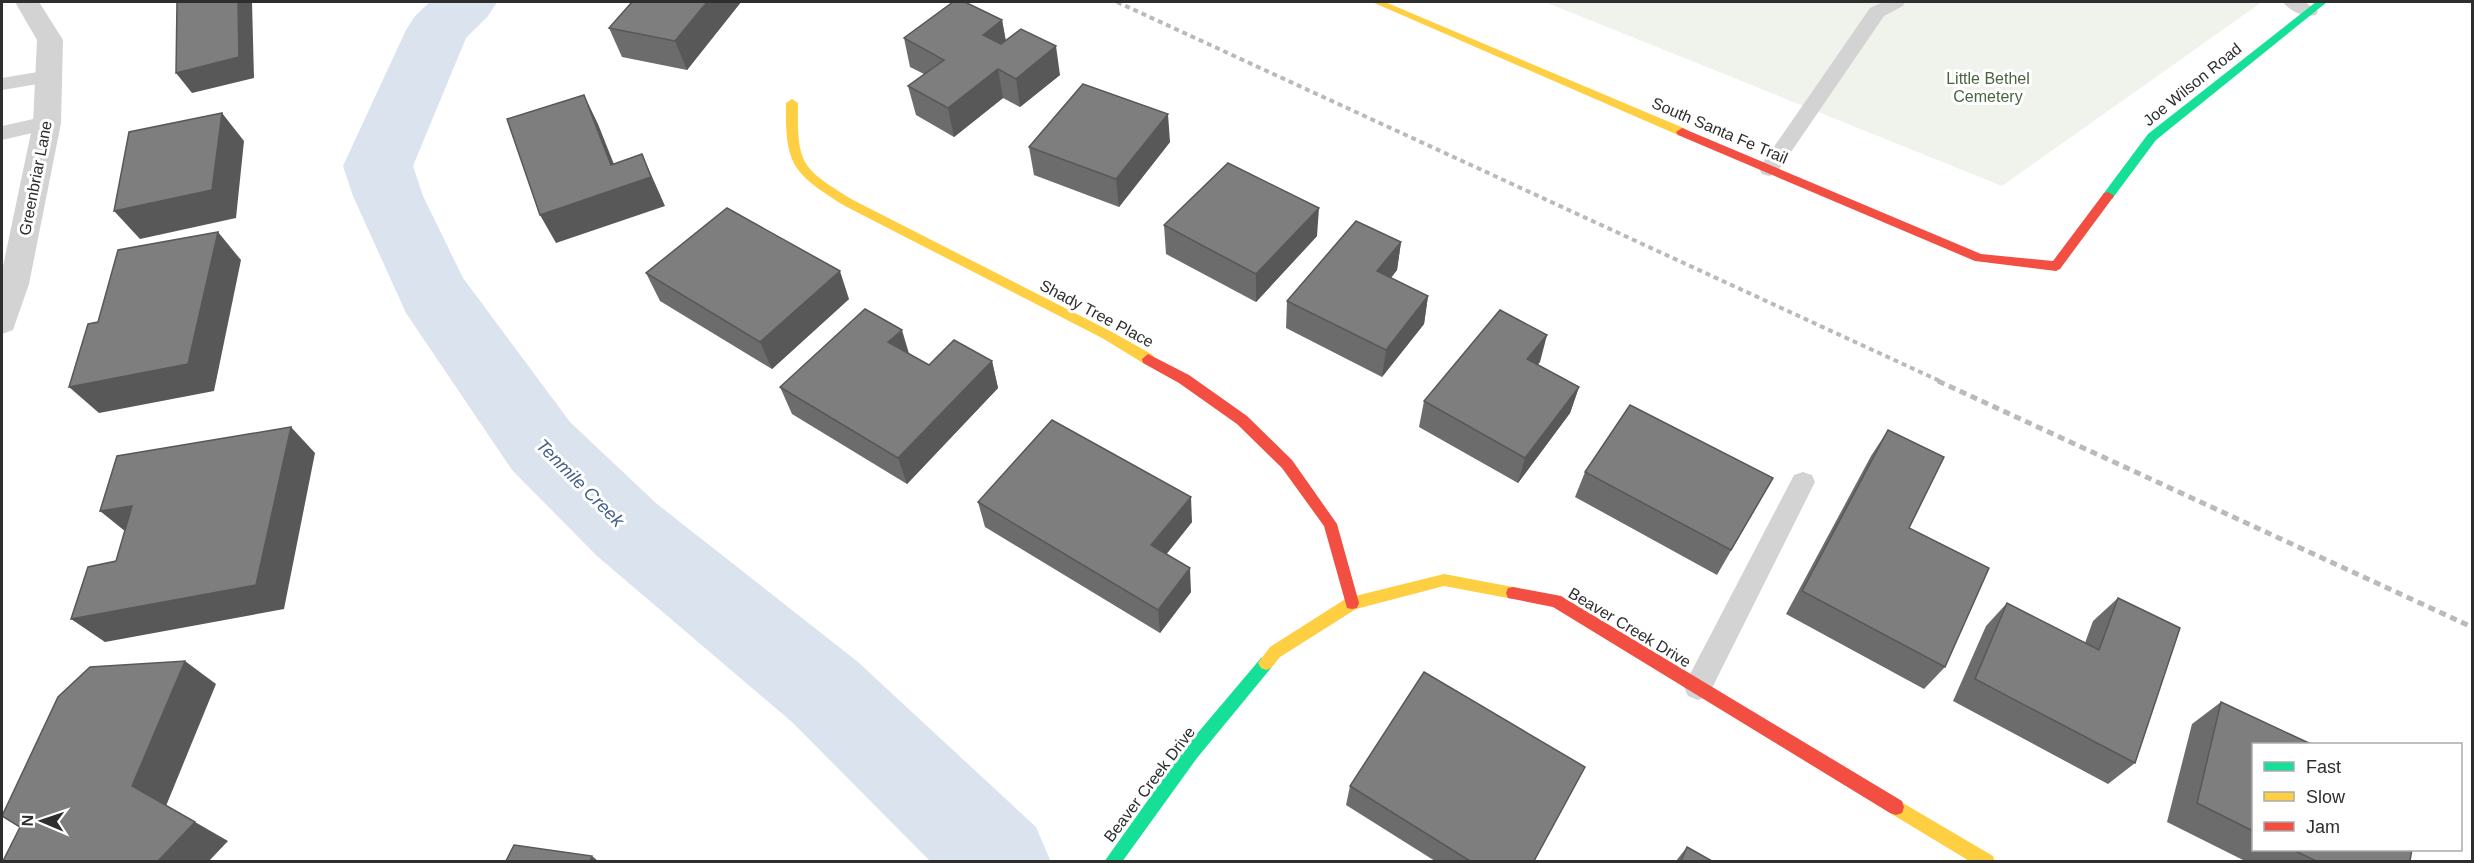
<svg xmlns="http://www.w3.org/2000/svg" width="2474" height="863" font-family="Arial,sans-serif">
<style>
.green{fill:#eff3ec}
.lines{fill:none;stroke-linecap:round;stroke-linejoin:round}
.river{fill:#dbe3ee;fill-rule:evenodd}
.lane{fill:#d3d3d3;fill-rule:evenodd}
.street{fill:#d3d3d3;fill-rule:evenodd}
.fast{fill:#16e098;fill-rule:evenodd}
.slow{fill:#ffcf43;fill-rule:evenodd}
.jam{fill:#f24e42;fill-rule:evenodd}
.rail-far1{stroke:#bababa;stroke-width:4;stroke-dasharray:5 4;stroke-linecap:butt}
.rail{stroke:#bababa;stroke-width:5;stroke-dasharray:7 5;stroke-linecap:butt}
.wall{fill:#6c6c6c}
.shaded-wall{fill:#585858}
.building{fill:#7e7e7e;stroke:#585858;stroke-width:1.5}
.labels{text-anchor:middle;stroke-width:6;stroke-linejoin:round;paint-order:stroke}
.park-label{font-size:16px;fill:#4b6440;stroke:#fff}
.street-label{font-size:16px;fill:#2e2e2e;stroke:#fff}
.water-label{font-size:18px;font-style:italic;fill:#456187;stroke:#fff}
</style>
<rect width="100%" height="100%" fill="#fff"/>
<path class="green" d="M1545 2H2262L2002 186Z"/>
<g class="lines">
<path class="river" d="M430 2H497L488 16 466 38 413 166 423 196 463 278 570 422 657 504 858 662 1036 827 1051 862H931L792 722 597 556 512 470 406 313 353 196 343 166 406 30 415 16Z"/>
<g class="lane">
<path d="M1883 2H1905L1903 6 1884 16 1776 174 1769 176 1762 174 1759 169 1762 164 1870 8Z"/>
<path d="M2283 2H2305L2318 11 2316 15C2304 18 2289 11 2283 2Z"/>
<path d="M49 70 56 71 59 76 56 81 2 90V78Z"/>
<path d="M47 116 54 118 57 123 54 128 2 140V126Z"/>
<path d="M1803 472 1812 475 1815 482 1708 696 1698 700 1688 696 1684 687 1688 678 1794 475Z"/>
</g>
<path class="street" d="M15 2H39L63 40 61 123 29 284 13 330 2 334V271L33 123 37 40Z"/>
<g class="fast">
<path d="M2316 2H2327L2156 140 2112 199H2104L2102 196 2104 193 2148 134Z"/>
<path d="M1266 656 1271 658 1274 663 1271 668 1197 758 1122 862H1104L1185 748 1261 658Z"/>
</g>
<g class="slow">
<path d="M1372 2H1385L1686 129 1688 132 1682 136 1678 135Z"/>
<path d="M792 99 798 103C797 165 801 168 853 200L1112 332 1153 355 1154 359 1153 363H1143L1102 338 845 206C793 173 785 166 786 103Z"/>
<path d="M1444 574 1513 587 1518 588 1520 593 1518 598 1513 599 1444 586 1356 609 1280 657 1271 668 1266 670 1261 668 1258 663 1270 647 1347 598Z"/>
<path d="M1896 799 1993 856 1995 862H1971L1890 813 1888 807 1890 801Z"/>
</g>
<g class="jam">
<path d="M1682 128 1981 254 2053 261 2104 193 2108 192 2114 196 2060 269 2056 271 1975 261 1678 135 1676 132Z"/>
<path d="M1148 354 1189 375 1247 416 1292 460 1337 524 1359 603 1357 608 1352 609 1347 608 1324 526 1282 468 1237 424 1179 383 1143 363 1142 359Z"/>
<path d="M1513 587 1561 596 1902 801 1904 807 1902 813 1896 815 1890 813 1553 607 1508 598 1506 593 1508 588Z"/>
</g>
<path class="rail-far1" d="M1117 2 1942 382"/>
<path class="rail" d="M1938 381 2472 627"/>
</g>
<g class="wall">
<path d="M741 2 687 70 622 57 609 28Z"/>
<path d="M1002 20 1006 41 1060 75 1020 107 1003 98 954 137 916 115 908 86 924 74 910 67 904 38Z"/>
<path d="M1170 142 1119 207 1034 175 1029 147Z"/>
<path d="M1164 225 1317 236 1256 302 1166 254Z"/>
<path d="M1401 242 1397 270 1391 278 1428 296 1424 324 1382 377 1286 328 1287 301Z"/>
<path d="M646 273 849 299 772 369 660 301Z"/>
<path d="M909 354 929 365 992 361 998 388 907 484 792 414 780 387Z"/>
<path d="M1540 362 1537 364 1579 387 1570 413 1518 483 1419 427 1424 401Z"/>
<path d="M1888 430 1909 528 1945 667 1924 689 1786 614 1871 456Z"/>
<path d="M1585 472 1773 478 1717 575 1575 497Z"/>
<path d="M978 502 1192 522 1166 554 1191 592 1160 633 985 527Z"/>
<path d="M2118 598 2135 763 2108 784 1953 701 1986 626 2007 603 2085 643 2093 621Z"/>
<path d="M2221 702 2253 744V849H2412L2410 861H2245L2167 822 2192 724Z"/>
<path d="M1350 786 1534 861H1435L1346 805Z"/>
<path d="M1687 847 1712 861H1676Z"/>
</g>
<g class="shaded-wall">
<path d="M238 2H252L254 78 192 93 176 73Z"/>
<path d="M707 2H741L687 70 675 41Z"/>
<path d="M1002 20 1007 49 983 35Z"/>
<path d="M1056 46 1060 75 1020 107 1016 79Z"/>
<path d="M998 69 1003 98 954 137 948 108Z"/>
<path d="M584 95 598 124 623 187 642 154 665 206 556 243 540 215Z"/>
<path d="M222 113 244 141 236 218 140 239 114 211Z"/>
<path d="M1168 114 1170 142 1119 207 1116 179Z"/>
<path d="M1319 208 1317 236 1256 302V274Z"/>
<path d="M218 232 241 260 214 391 99 413 69 387Z"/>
<path d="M1401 242 1397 270 1373 299 1377 271Z"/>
<path d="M840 271 849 299 772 369 760 342Z"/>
<path d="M1428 296 1424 324 1382 377 1386 350Z"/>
<path d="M902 330 910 357 888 342Z"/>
<path d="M1547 335 1540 362 1520 386 1527 359Z"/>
<path d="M992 361 998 388 907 484 898 458Z"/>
<path d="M1579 387 1570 413 1518 483 1525 458Z"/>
<path d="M291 427 315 453 284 609 105 642 71 619Z"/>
<path d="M1191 497 1192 522 1154 570 1151 545Z"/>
<path d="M132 506 131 536 100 511Z"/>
<path d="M1190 568 1191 592 1160 633 1158 610Z"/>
<path d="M185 661 216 684 166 806 132 786Z"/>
<path d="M195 822 228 841 209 861H158Z"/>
<path d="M592 856 598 861H590Z"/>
</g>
<g class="building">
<path d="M177 2H238L239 57 176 73Z"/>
<path d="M632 2H707L675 41 609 28Z"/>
<path d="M953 2H965L1002 20 983 35 1001 44 1021 29 1056 46 1016 79 998 69 948 108 908 86 944 60 904 38Z"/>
<path d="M1083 84 1168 114 1116 179 1029 147Z"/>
<path d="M584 95 611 165 642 154 651 177 540 215 507 119Z"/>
<path d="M222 113 212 190 114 211 129 132Z"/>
<path d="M1228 163 1319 208 1256 274 1164 225Z"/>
<path d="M727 208 840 271 760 342 646 273Z"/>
<path d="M1356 221 1401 242 1377 271 1428 296 1386 350 1287 301Z"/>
<path d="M218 232 188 364 69 387 88 324 98 322 118 250Z"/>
<path d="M865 309 902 330 888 342 929 365 954 340 992 361 898 458 780 387Z"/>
<path d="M1500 310 1547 335 1527 359 1579 387 1525 458 1424 401Z"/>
<path d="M1630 405 1773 478 1731 550 1585 472Z"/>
<path d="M1052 420 1191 497 1151 545 1190 568 1158 610 978 502Z"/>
<path d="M291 427 256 585 71 619 88 567 116 561 132 506 100 511 117 456Z"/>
<path d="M1888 430 1944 457 1909 528 1989 568 1945 667 1802 591Z"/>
<path d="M2118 598 2180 628 2135 763 1975 679 2007 603 2099 650Z"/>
<path d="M185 661 132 786 195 822 158 861H3L20 827 2 816 58 697 90 667Z"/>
<path d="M1424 672 1585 767 1534 861H1470L1350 786Z"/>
<path d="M2221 702 2311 744H2253V831L2197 803Z"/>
<path d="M514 845 592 856 590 861H506Z"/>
<path d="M1687 847 1712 861H1681Z"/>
<path d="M2291 849H2412L2410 861H2316Z"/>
</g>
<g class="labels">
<g class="park-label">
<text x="1988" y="84">Little Bethel<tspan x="1988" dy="18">Cemetery</tspan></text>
</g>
<g class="street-label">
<text transform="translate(2192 84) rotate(-39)" y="6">Joe Wilson Road</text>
<text transform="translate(1720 130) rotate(23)" y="6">South Santa Fe Trail</text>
<text transform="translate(35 178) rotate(-79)" y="6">Greenbriar Lane</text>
<text transform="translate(1097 313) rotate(28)" y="6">Shady Tree Place</text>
<text transform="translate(1630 627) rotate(31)" y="6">Beaver Creek Drive</text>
<text transform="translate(1149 784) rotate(-53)" y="6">Beaver Creek Drive</text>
</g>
<g class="water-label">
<text transform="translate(580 483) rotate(45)" y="6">Tenmile Creek</text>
</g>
</g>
<rect width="2474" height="863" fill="none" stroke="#2e2e2e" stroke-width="6"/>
<rect x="2252" y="743" width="210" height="108" fill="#ffffff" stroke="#ababab" stroke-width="1.5"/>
<rect x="2264" y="762" width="30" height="9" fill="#16e098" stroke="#ababab" stroke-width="1.5"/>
<text x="2306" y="773" font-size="18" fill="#2e2e2e">Fast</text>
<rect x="2264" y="792" width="30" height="9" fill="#ffcf43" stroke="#ababab" stroke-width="1.5"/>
<text x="2306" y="803" font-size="18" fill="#2e2e2e">Slow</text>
<rect x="2264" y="822" width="30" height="9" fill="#f24e42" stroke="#ababab" stroke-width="1.5"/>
<text x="2306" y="833" font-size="18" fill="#2e2e2e">Jam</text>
<g transform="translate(42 821) rotate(272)" stroke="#ffffff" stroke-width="4.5" paint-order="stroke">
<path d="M0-4.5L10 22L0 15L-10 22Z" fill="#2e2e2e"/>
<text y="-9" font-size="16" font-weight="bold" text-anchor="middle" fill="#2e2e2e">N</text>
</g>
</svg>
